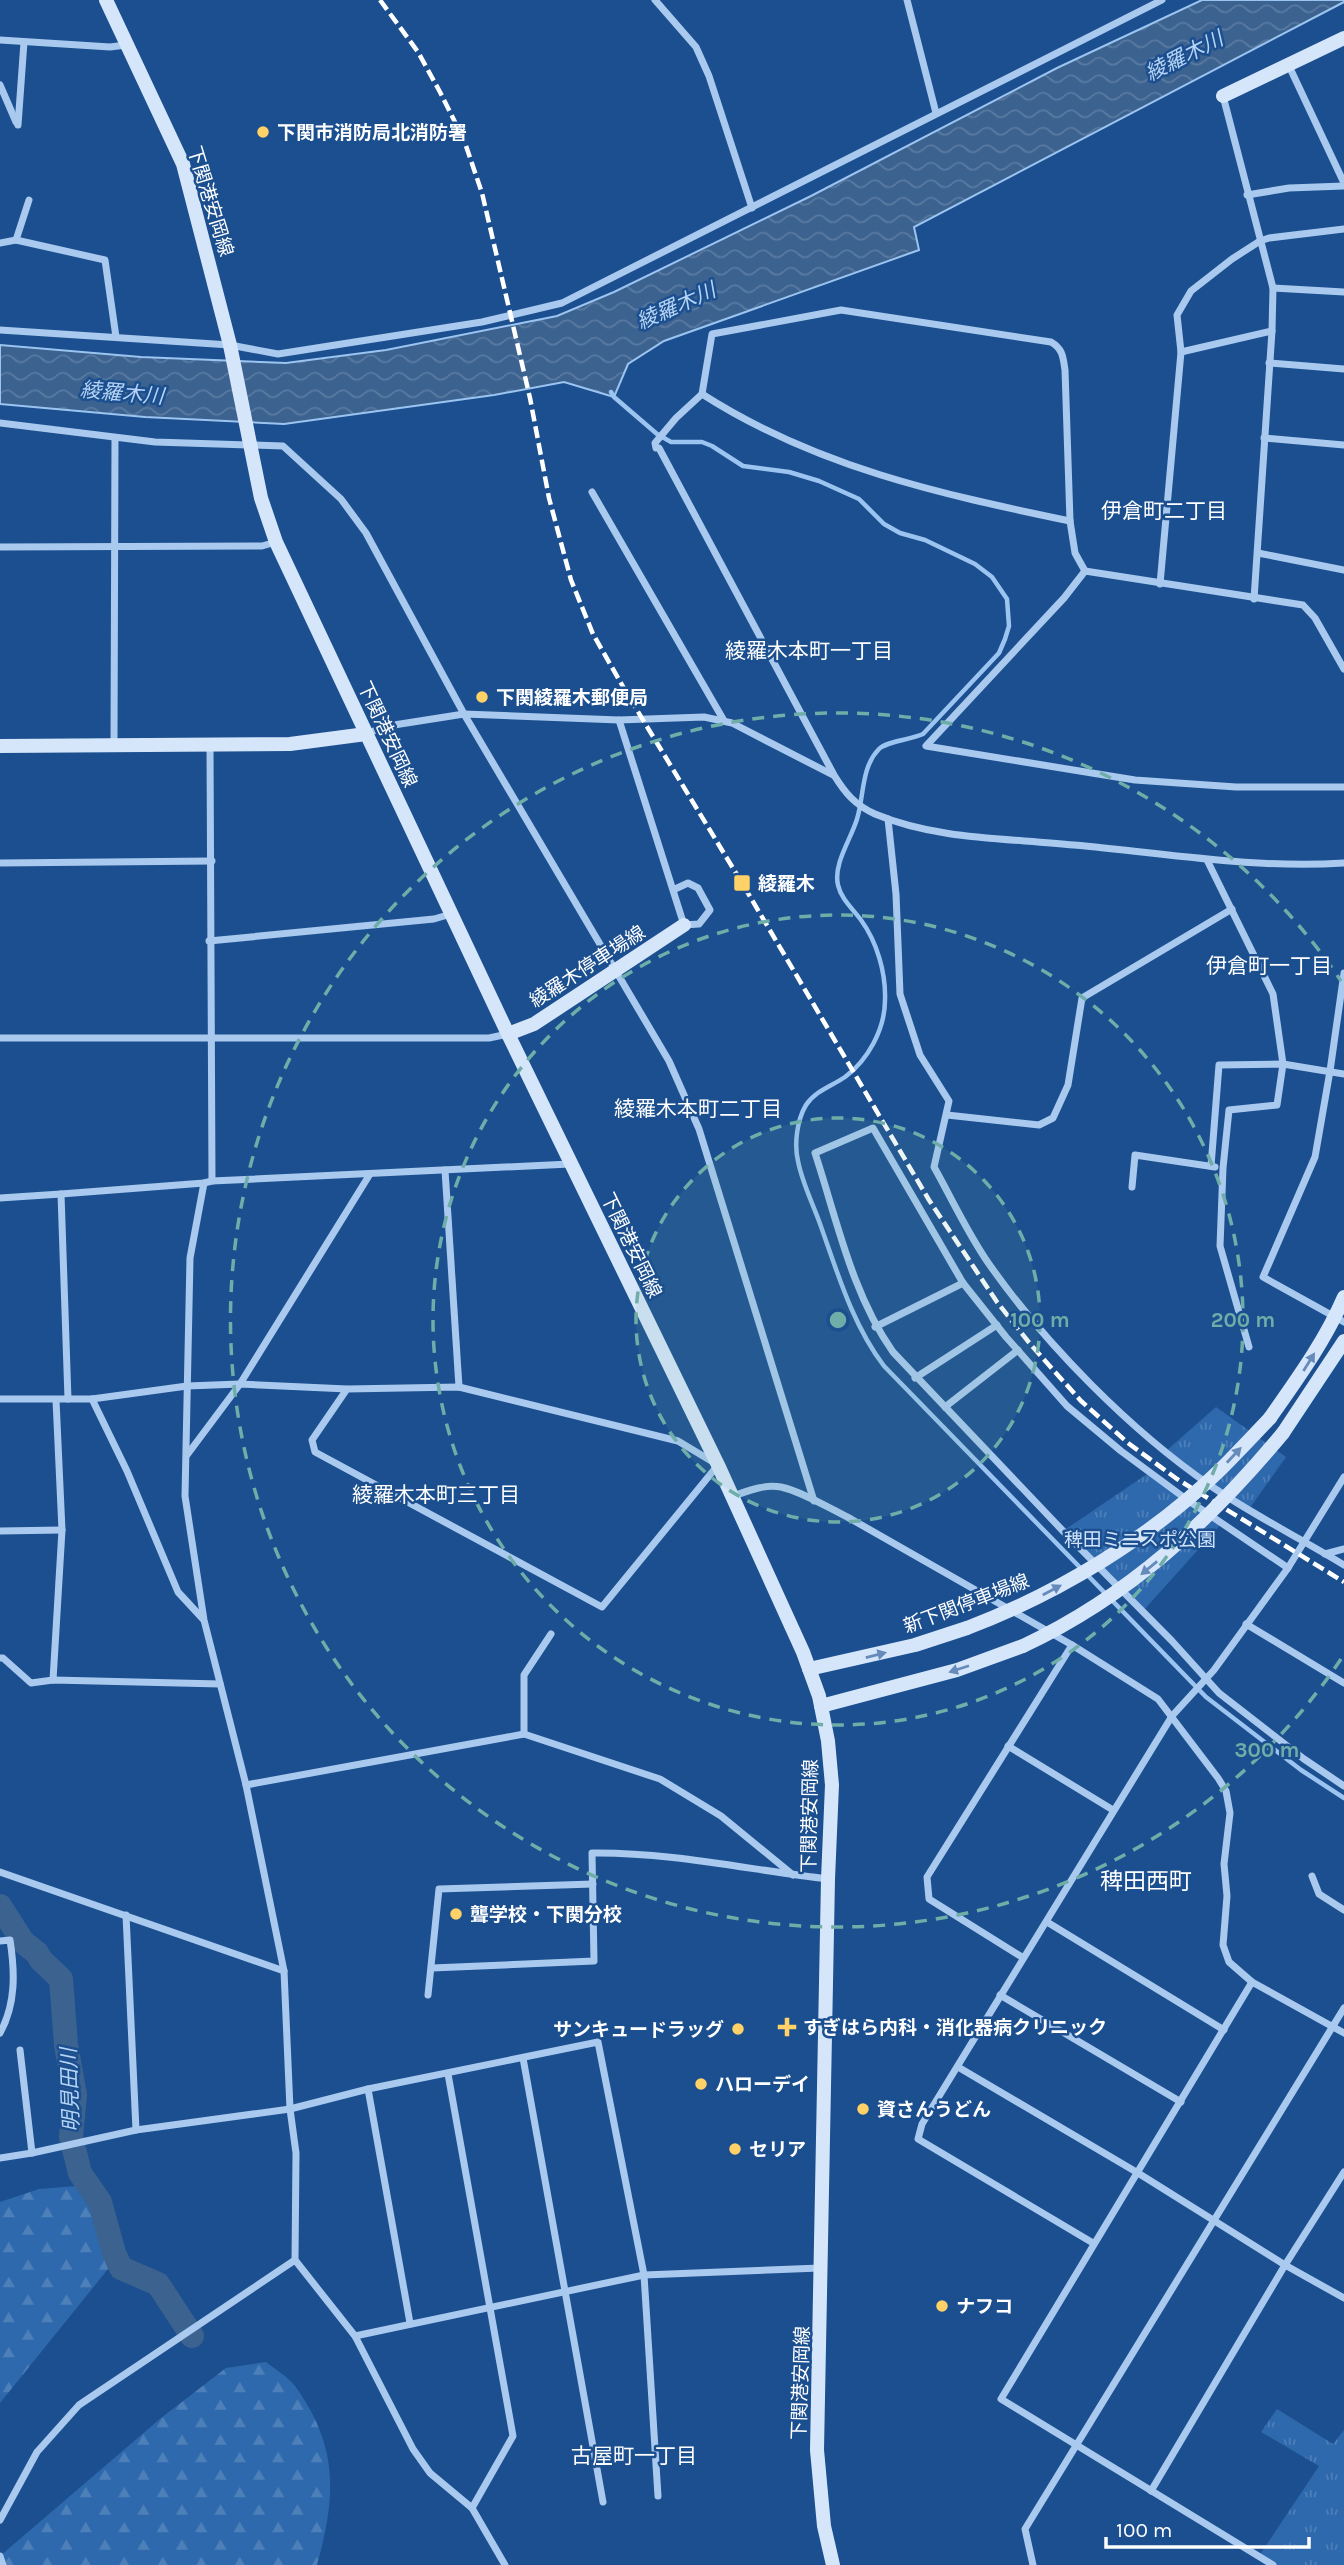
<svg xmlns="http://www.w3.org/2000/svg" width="1344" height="2565" font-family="Karla,'Noto Sans JP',sans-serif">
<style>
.forest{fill:url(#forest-firs)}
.park{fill:url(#park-tufts)}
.water{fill:url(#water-waves);stroke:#9cc4f0;stroke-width:2}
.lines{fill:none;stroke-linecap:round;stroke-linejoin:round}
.stream{stroke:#9cc4f0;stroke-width:4.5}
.river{stroke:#3c6290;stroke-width:24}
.street{stroke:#a9c9ee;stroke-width:7}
.secondary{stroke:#d6e6fa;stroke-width:14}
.rail{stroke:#fff;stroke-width:4.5;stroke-dasharray:12 5;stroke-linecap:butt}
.secondary-bridge{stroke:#d6e6fa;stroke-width:14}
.oneway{fill:#668bba}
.ring{fill:none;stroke:#6fada8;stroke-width:3.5;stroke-dasharray:12 9}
.poi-dot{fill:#ffd166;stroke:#1b4f8f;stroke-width:2.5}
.labels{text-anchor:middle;stroke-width:5;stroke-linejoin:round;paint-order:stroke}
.poi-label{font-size:19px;font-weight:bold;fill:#fff;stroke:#1b4f8f;text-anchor:start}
.street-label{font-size:19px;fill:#fff;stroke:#1b4f8f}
.park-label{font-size:19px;fill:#cfe3fa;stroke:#1b4f8f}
.water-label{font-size:21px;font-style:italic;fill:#b5d3f5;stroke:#1b4f8f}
.neighbourhood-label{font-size:21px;fill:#fff;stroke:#1b4f8f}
.quarter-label{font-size:23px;fill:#fff;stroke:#1b4f8f}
.centre{fill:#6fada8;stroke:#1b4f8f;stroke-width:3.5}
.ring-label{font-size:21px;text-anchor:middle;font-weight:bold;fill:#6fada8;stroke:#1b4f8f;stroke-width:5;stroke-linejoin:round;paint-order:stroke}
</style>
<defs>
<pattern id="forest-firs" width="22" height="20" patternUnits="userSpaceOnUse" patternTransform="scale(1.75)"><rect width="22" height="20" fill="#2e69ad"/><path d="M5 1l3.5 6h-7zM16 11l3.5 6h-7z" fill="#4d80b9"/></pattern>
<pattern id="park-tufts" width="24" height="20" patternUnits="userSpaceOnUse" patternTransform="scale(1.75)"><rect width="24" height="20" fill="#2e69ad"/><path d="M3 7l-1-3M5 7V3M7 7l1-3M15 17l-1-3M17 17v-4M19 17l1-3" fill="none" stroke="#4d80b9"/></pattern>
<pattern id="water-waves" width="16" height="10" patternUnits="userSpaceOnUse" patternTransform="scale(1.75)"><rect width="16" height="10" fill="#3c6290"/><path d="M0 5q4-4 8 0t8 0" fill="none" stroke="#597aa1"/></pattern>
</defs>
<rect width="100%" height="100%" fill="#1b4f8f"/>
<g class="forest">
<path d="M89 2185 102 2200 125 2248 0 2403V2202L39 2189Z"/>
<path d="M266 2362C275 2369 288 2377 295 2386 339 2447 336 2496 317 2565H0V2556L161 2418 226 2368Z"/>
</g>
<g class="park">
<path d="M1216 1407 1286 1457 1249 1509 1166 1451Z"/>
<path d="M1150 1472 1223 1522 1143 1611 1063 1531Z"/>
<path d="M1277 2409 1333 2444 1344 2430V2565H1273L1259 2556 1319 2466 1261 2432Z"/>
</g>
<path class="water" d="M1202 0H1344V2L914 227 919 250 664 341 628 364 614 397 564 382 494 395 284 424 145 417 0 404V345L141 357 286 363 386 350 557 316 614 292 811 196 1057 68Z"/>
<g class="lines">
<path class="stream" d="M611 392 614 397 657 434 671 442H702L712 446 743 466 789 472 819 481 859 499 884 524 900 533 925 540 975 564 992 577 1007 599 1009 626 1005 639 999 653 923 734C910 740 887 741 879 749 861 767 864 797 857 819 851 839 833 864 838 885 841 899 853 909 861 920 877 942 886 973 885 1000 885 1029 868 1060 845 1077 832 1086 815 1091 806 1105 797 1120 794 1144 798 1161 802 1182 812 1202 819 1221 837 1271 852 1324 884 1366L1206 1697 1301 1770 1344 1798"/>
<path class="river" d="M0 1906 23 1942 37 1953 41 1960 61 1979 66 2045 75 2095 71 2137 80 2173 100 2202 114 2253 121 2268 158 2284 192 2336"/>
<g class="street">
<path d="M655 0 696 47 709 76 752 208"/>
<path d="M907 0 936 113"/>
<path d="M0 40 110 47 126 45"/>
<path d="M1289 66 1344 183"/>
<path d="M0 85 16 122"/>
<path d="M1223 96 1273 288 1272 331 1254 599"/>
<path d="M18 125 24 42"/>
<path d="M1247 195 1289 188 1344 186"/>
<path d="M29 200 16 240 105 260 116 337"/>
<path d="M0 243 16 240"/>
<path d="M1273 288 1344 292"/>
<path d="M0 330 230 345 278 354 482 322 562 303 1162 0"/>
<path d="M1181 352 1272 331"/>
<path d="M1269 363 1344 369"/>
<path d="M702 394C816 467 940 494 1070 521"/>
<path d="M0 423 155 442 283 446 341 499 366 533 464 714 669 1061 699 1129 814 1501"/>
<path d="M1264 438 1344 445"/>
<path d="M592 492 723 719"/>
<path d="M0 547 262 546 276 542"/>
<path d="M1258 553 1344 570"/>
<path d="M1085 571 1075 553 1070 521 1065 370C1063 357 1063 349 1051 342L841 310 712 334 702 394 676 418 655 443 656 448H659L834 775C845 793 855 805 875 814 937 840 1008 838 1074 845 1164 853 1253 869 1344 863"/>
<path d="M1085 571 1064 598 926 746 1135 780 1236 787H1344"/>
<path d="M1085 571 1303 605 1315 618 1344 669"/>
<path d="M1160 584 1181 352 1177 315 1191 291 1232 259 1260 241 1269 238 1344 229"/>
<path d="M619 720 684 925 699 924 710 910 698 888 688 883 673 890"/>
<path d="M367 733 394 725 464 714 619 720 704 717 732 723 833 775"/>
<path d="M114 745 115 438"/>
<path d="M210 745 212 1181"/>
<path d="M888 819 896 894 900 994 920 1055 949 1101 934 1167C952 1199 968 1234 989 1264 1045 1344 1131 1431 1211 1486 1253 1515 1300 1538 1344 1565"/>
<path d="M1207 860 1273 994 1283 1064 1277 1105 1229 1110 1223 1168 1220 1246 1249 1347"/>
<path d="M0 863 212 861"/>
<path d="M209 941 434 919 451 914"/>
<path d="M1344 973 1330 1071 1315 1157 1263 1277 1344 1322"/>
<path d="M0 1038H489L508 1034"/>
<path d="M947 1115 1039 1125 1053 1118 1068 1085 1082 998 1232 909"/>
<path d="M1211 1166 1219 1065 1283 1064 1344 1074"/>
<path d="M445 1170 459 1387"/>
<path d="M204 1183 190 1258 185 1496 204 1620 246 1785 284 1971 290 2109 296 2153 295 2260 355 2336 413 2449 430 2473 472 2508 505 2565"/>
<path d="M1132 1187 1135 1155 1215 1167"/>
<path d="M0 1198 61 1194"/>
<path d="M875 1327 963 1283"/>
<path d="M915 1378 997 1325"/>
<path d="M0 1399H92L187 1386 240 1384 347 1389 459 1387 678 1441 718 1465 602 1607 315 1452 312 1440 347 1389"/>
<path d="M68 1399 61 1194 204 1183 212 1181 570 1164"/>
<path d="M92 1399 127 1471 178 1592 203 1619"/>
<path d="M945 1407 1018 1350"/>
<path d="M187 1455 240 1384 370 1174"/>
<path d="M733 1496C748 1491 764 1484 781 1487 803 1492 831 1509 851 1519L1072 1645 1158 1699 1218 1778 1226 1791 1230 1813 1224 1864 1227 1896 1223 1945 1229 1962 1252 1982 1344 2033"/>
<path d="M0 1531 62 1530"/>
<path d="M1325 1554 1344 1549"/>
<path d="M1288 1568 1186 1499 1121 1451 1067 1406 1006 1337 963 1283 873 1128 815 1153C837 1220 852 1294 893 1352L1063 1531 1172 1641 1219 1693 1304 1759 1344 1786"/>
<path d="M1246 1624 1344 1683"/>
<path d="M0 1658H3L31 1683 53 1680 220 1684"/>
<path d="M53 1680 62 1530 56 1400"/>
<path d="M524 1734V1675L551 1634"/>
<path d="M1008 1746 1113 1810"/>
<path d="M246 1785 524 1734 660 1779 721 1816 793 1875"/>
<path d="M0 1872 284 1971"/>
<path d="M1312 1876 1319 1894 1344 1910"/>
<path d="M126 1915 136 2130"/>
<path d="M1047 1922 1224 2030"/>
<path d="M0 1941 10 1940C15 1972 16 2004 0 2033"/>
<path d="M1022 1957 929 1899 927 1877 1072 1645"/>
<path d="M432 1968 594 1961 592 1853C671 1852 750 1870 828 1879"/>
<path d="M1252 1982 1001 2399 1273 2565"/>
<path d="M428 1995 439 1889 593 1884"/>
<path d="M1000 1995 1181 2102"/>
<path d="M20 2050 32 2153"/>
<path d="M523 2058 603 2502"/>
<path d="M958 2067 1138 2173 1285 2265 1344 2298"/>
<path d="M448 2074 513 2436 472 2508"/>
<path d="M368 2089 410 2323"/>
<path d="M0 2158 32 2153 136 2130 290 2109 368 2089 598 2042 644 2275 658 2496"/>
<path d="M1093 2243 918 2139 922 2124 1172 1716 1214 1670 1288 1568 1344 1477"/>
<path d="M355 2336 644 2275 820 2268"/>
<path d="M1151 2491 1285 2265 1344 2172"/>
<path d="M0 2520 37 2452 79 2405 295 2260"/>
<path d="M0 2556 3 2565"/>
<path d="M1033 2565 1025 2529 1344 2008"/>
</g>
<g class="secondary">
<path d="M106 0 183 164 230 345 261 498 276 542 508 1034 718 1465 803 1652 819 1696 828 1741 832 1785 828 1879 817 2450 824 2526 833 2565"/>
<path d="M1223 96 1344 38"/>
<path d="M0 746 290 744 366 734"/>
<path d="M508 1034 534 1024 684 925"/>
<path d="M1270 1418C1298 1378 1325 1341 1344 1297"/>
<path d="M1283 1433 1344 1341"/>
<path d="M809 1669 915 1645 967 1628"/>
<path d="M821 1706 957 1670 1023 1646"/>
</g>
<path class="rail" d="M380 0 418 52 440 92 464 140 482 193 530 398 549 498 571 580 593 634 626 692 742 883 929 1200 997 1302 1031 1345 1081 1401 1128 1443 1177 1479 1344 1582"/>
<g class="secondary-bridge">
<path d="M967 1628C1059 1593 1150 1538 1221 1469 1238 1452 1254 1435 1270 1418"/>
<path d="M1023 1646C1129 1596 1209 1522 1283 1433"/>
</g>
</g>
<defs><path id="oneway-solid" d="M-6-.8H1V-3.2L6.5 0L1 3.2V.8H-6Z" transform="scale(1.75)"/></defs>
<g class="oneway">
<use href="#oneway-solid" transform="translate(1309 1362) rotate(-58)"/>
<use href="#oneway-solid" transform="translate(1234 1455) rotate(-47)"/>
<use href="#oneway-solid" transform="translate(1149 1568) rotate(141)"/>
<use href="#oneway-solid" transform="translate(1052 1590) rotate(-28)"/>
<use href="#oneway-solid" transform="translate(876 1655) rotate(-14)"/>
<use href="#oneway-solid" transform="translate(959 1669) rotate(162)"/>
</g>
<circle cx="838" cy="1320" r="202" fill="#6fada8" fill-opacity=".12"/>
<g class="ring">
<circle cx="838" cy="1320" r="202"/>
<circle cx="838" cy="1320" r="405"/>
<path d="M1341 1659A607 607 0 1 1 1341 981"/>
</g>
<g class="poi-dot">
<circle cx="263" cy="132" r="7"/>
<circle cx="482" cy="697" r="7"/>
<rect x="733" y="874" width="18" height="18" rx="3.5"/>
<circle cx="456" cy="1914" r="7"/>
<path d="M783.5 2016.5h7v7h7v7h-7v7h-7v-7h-7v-7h7z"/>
<circle cx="738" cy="2029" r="7"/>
<circle cx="701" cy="2084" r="7"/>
<circle cx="863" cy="2109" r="7"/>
<circle cx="735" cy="2149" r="7"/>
<circle cx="942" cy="2306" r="7"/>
</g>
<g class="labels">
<g class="poi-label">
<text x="277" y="139">下関市消防局北消防署</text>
<text x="496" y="704">下関綾羅木郵便局</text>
<text x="758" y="890">綾羅木</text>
<text x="470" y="1921">聾学校・下関分校</text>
<text x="803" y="2034">すぎはら内科・消化器病クリニック</text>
<text x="724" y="2036" text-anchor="end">サンキュードラッグ</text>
<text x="715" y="2091">ハローデイ</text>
<text x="877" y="2116">資さんうどん</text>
<text x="749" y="2156">セリア</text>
<text x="956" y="2313">ナフコ</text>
</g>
<g class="street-label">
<text transform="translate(211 201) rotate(73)" y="7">下関港安岡線</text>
<text transform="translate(388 734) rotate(65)" y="7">下関港安岡線</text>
<text transform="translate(587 966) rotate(-33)" y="7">綾羅木停車場線</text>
<text transform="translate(632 1245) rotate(64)" y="7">下関港安岡線</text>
<text transform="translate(966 1603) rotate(-21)" y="7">新下関停車場線</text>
<text transform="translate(809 1816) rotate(-89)" y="7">下関港安岡線</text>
<text transform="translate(800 2383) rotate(-88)" y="7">下関港安岡線</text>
</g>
<g class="park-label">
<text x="1140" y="1546">稗田ミニスポ公園</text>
</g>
<g class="water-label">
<text transform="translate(1184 56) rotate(-27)" y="7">綾羅木川</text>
<text transform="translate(676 306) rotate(-24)" y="7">綾羅木川</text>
<text transform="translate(122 393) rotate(5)" y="7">綾羅木川</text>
<text transform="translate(70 2090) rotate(-92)" y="7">明見田川</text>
</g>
<g class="neighbourhood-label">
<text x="1164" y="518">伊倉町二丁目</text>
<text x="809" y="658">綾羅木本町一丁目</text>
<text x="1269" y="973">伊倉町一丁目</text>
<text x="698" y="1116">綾羅木本町二丁目</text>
<text x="436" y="1502">綾羅木本町三丁目</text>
<text x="634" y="2463">古屋町一丁目</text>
</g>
<g class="quarter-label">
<text x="1146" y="1889">稗田西町</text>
</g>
</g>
<circle cx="838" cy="1320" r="10" class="centre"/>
<g class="ring-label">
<text x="1040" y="1327">100 m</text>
<text x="1243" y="1327">200 m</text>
<text x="1267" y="1757">300 m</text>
</g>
<path d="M1106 2537v10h203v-10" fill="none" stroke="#ffffff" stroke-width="3.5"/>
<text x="1116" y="2537" font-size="21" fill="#ffffff" stroke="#1b4f8f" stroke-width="5" paint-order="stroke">100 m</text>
</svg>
